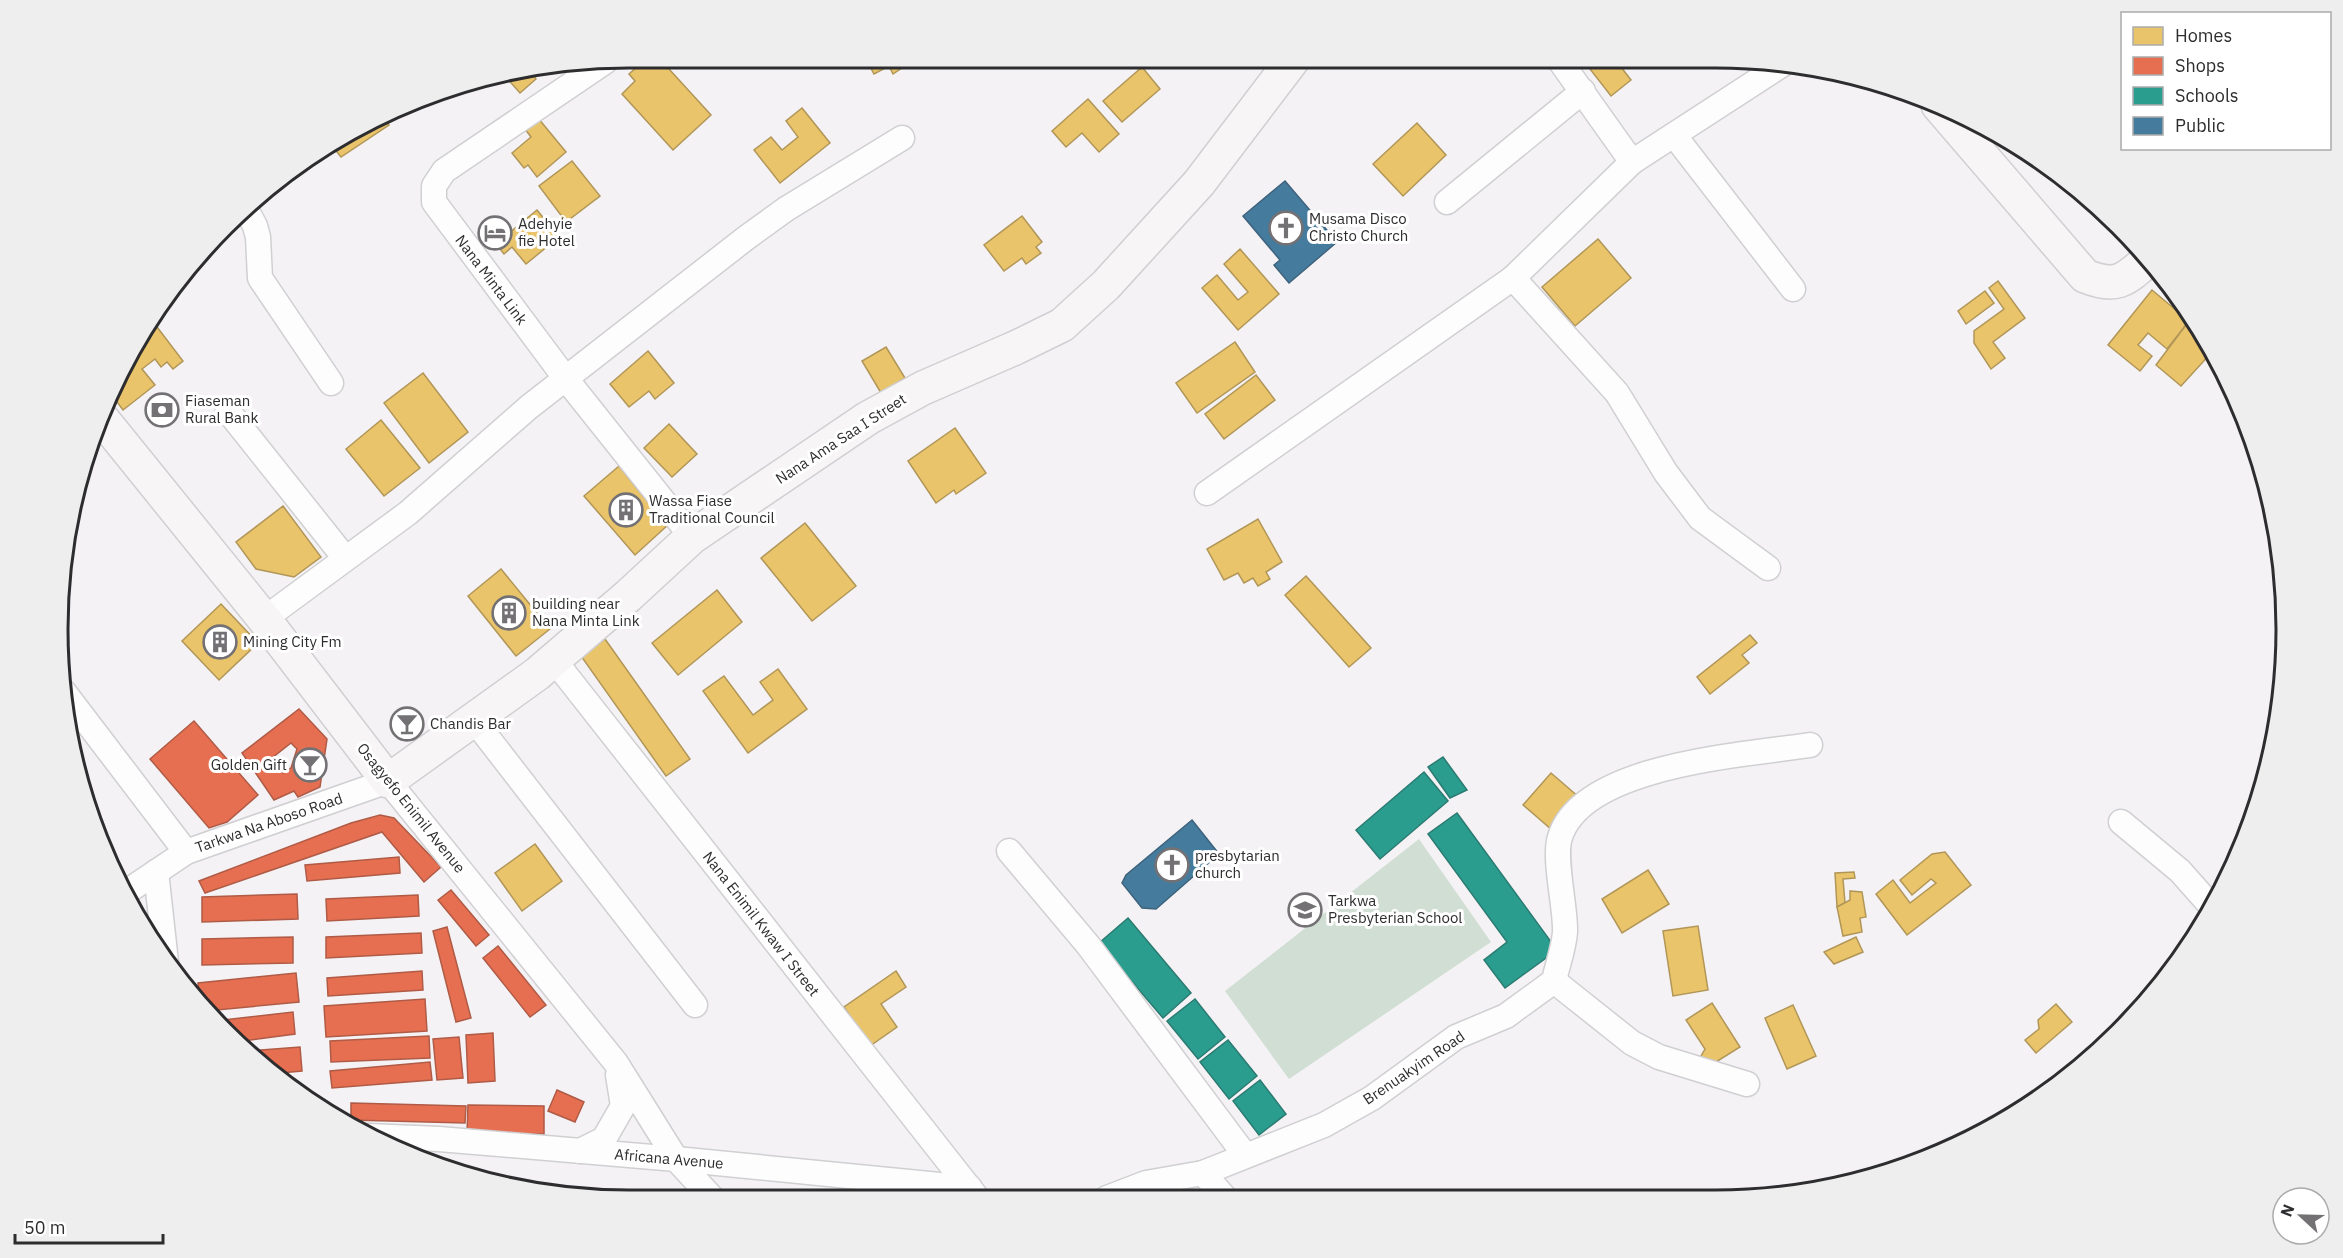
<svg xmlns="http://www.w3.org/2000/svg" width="2343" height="1258" font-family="'IBM Plex Sans',sans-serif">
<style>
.green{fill:#d1ded4}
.homes{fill:#e9c46a;stroke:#b19658;stroke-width:1.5}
.shops{fill:#e76f51;stroke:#af5b46;stroke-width:1.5;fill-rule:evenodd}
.schools{fill:#2a9d8f;stroke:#2b7b72;stroke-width:1.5}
.public{fill:#457b9d;stroke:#3e637c;stroke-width:1.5}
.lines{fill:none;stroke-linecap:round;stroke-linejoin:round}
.street-casing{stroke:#d0cfd1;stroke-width:27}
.secondary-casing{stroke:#d0cfd1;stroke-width:36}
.street{stroke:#fdfdfe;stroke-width:24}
.secondary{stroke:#f7f5f5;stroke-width:33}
.labels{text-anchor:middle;stroke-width:6;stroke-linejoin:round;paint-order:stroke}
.poi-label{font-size:15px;fill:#2d2c2e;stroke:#fff;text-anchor:start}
.street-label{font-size:15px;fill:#2d2c2e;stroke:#fff}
.rim{fill:none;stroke:#2d2c2e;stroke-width:3}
</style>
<rect width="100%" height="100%" fill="#f4f2f5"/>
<path class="green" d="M1419 839 1491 942 1289 1079 1225 991Z"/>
<g class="homes">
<path d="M648 57H658L711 115 673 150 622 94 635 81 629 74Z"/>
<path d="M865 57H915L901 65 902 68 893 74 889 66 874 74Z"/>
<path d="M1586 58H1614L1631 80 1611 96 1583 60Z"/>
<path d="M1142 67 1160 89 1122 122 1103 101Z"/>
<path d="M534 73 532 74 536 79 520 93 506 77Z"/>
<path d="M1088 99 1119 134 1099 152 1082 133 1066 147 1052 131Z"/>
<path d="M802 108 830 143 780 183 754 150 771 137 782 150 798 137 786 121Z"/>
<path d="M538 118 566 152 537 177 528 165 524 168 512 153 531 137 525 129Z"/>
<path d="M385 119 389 125 341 157 333 147Z"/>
<path d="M1417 123 1446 155 1403 196 1373 164Z"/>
<path d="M572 161 600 196 566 222 539 186Z"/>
<path d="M537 210 559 237 526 264 512 247 504 254 496 244Z"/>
<path d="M1022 216 1042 242 1036 247 1041 253 1026 264 1022 258 1004 271 984 245Z"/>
<path d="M1598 239 1631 278 1575 326 1542 287Z"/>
<path d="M1240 249 1279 294 1238 330 1202 288 1217 275 1238 300 1248 292 1224 264Z"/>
<path d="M1998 281 2025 318 1993 342 2005 358 1991 369 1974 343V331L2004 309 1989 288Z"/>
<path d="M2152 290 2189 321 2167 349 2148 333 2138 345 2152 356 2140 371 2108 345Z"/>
<path d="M1985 291 1994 303 1966 324 1958 311Z"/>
<path d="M2189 321 2202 332 2213 351 2181 386 2156 365Z"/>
<path d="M154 323 183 361 173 369 167 362 161 367 155 359 142 369 155 385 123 410 114 398 145 330Z"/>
<path d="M1235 342 1255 372 1197 413 1176 383Z"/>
<path d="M886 347 905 378 881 393 862 361Z"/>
<path d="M648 351 674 383 655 399 649 391 629 407 610 384Z"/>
<path d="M423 373 468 432 429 463 384 403Z"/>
<path d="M1256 375 1275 400 1224 439 1205 414Z"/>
<path d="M381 420 420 468 384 496 346 449Z"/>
<path d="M669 424 697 454 672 477 644 448Z"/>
<path d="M955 428 986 473 956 494 954 490 936 503 908 461Z"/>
<path d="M619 466 643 496 669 524 635 555 584 496Z"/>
<path d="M283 506 321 557 294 577 256 569 236 542Z"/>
<path d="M1258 519 1282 562 1266 572 1270 579 1258 586 1253 578 1244 583 1238 573 1224 580 1207 549Z"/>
<path d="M805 523 856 586 812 621 761 558Z"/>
<path d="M501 569 550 629 516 656 468 596Z"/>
<path d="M1306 576 1371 648 1349 667 1285 595Z"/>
<path d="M717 590 742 622 678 675 652 643Z"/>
<path d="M221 604 258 643 219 680 182 641Z"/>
<path d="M1750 635 1757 643 1742 655 1749 663 1710 694 1697 677Z"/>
<path d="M605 639 690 759 666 776 581 656Z"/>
<path d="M778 669 807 709 748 753 703 691 724 676 753 715 773 700 760 682Z"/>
<path d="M1551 773 1580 798 1552 830 1523 805Z"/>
<path d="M535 844 562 881 522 911 495 873Z"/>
<path d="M1945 852 1971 885 1907 935 1876 894 1893 880 1910 903 1936 883 1931 879 1912 895 1900 880 1932 854Z"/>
<path d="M1648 870 1669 904 1622 933 1602 899Z"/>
<path d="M1854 872 1855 878 1843 879 1845 903 1837 907 1835 873Z"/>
<path d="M1850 891 1862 892 1866 917 1860 918 1862 932 1843 936 1837 907 1850 900Z"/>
<path d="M1698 926 1708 990 1673 996 1663 931Z"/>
<path d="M1856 937 1863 952 1834 964 1824 952Z"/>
<path d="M896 971 906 987 881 1004 897 1027 870 1046 844 1007Z"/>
<path d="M1712 1003 1740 1047 1708 1067 1701 1056 1705 1049 1686 1020Z"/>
<path d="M2056 1004 2072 1022 2036 1053 2025 1040 2039 1029 2038 1020Z"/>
<path d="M1793 1005 1816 1056 1787 1069 1765 1018Z"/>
</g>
<g class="shops">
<path d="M299 709 327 739 320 787 298 797 294 791 274 800 242 753ZM291 743 297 749 291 768 283 773 272 758Z"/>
<path d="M194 721 258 795 227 822 209 828 150 759Z"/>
<path d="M380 815 394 818 441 867 424 882 382 832 205 893 199 881 351 823Z"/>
<path d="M399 857 400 873 307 881 305 865Z"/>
<path d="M451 890 489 935 476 946 438 900Z"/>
<path d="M297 894 298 919 202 922V897Z"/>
<path d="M418 895 419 916 327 921 326 899Z"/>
<path d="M447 927 471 1018 456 1022 433 931Z"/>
<path d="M421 933 422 953 326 958V937Z"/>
<path d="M293 937V963L202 965V939Z"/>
<path d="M498 946 546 1005 530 1017 483 958Z"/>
<path d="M422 971 423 990 328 996 327 978Z"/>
<path d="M296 973 299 1002 206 1011 200 1004 198 983Z"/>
<path d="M425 999 427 1031 326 1037 324 1006Z"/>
<path d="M293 1012 295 1034 236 1042 224 1033 214 1021Z"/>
<path d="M493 1033 495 1081 468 1083 466 1035Z"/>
<path d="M429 1036 430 1058 331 1062 330 1041Z"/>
<path d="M459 1037 463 1078 437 1080 433 1039Z"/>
<path d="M300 1047 302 1071 280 1073 249 1051Z"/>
<path d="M430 1062 432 1080 332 1088 330 1071Z"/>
<path d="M557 1090 584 1102 575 1122 548 1111Z"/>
<path d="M351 1103 466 1106 465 1123 351 1120Z"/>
<path d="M468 1105 544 1106V1134L467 1133Z"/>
</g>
<g class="schools">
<path d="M1443 757 1467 790 1450 798 1428 767Z"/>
<path d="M1424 772 1448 801 1380 859 1356 830Z"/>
<path d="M1457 813 1557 950 1505 988 1484 960 1507 942 1428 834Z"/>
<path d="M1128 918 1191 993 1163 1018 1099 943Z"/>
<path d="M1195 999 1225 1037 1198 1059 1167 1021Z"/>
<path d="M1228 1040 1257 1076 1229 1099 1200 1062Z"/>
<path d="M1260 1080 1286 1114 1259 1135 1233 1101Z"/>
</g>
<g class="public">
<path d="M1285 181 1337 242 1289 283 1274 265 1280 260 1243 216Z"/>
<path d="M1192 820 1219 854 1156 909 1142 908 1122 883 1126 875Z"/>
</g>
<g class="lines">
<defs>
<g id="street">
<path d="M1558 58 1632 162"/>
<path d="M606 61 444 171 434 186V202L566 379 692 537"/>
<path d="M1674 135 1793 289"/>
<path d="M1447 202 1583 91"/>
<path d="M247 211 255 226 258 237 260 278 331 383"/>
<path d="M1513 278 1617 393 1666 473 1700 518 1768 568"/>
<path d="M228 411 345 558"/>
<path d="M1207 493 1513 278 1632 162 1783 64"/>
<path d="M264 619 408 513 529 407 746 238 786 209 902 138"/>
<path d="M554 660 978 1199"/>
<path d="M64 692 186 852"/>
<path d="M474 720 695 1005"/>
<path d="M2121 822 2180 871 2211 906"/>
<path d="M1009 851 1088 945 1245 1155"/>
<path d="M156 872 166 962"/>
<path d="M125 893 186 852 388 781 616 1063 676 1159 713 1199"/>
<path d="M1554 981 1632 1043 1659 1057 1747 1084"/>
<path d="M368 1136 439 1139 676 1159 970 1188"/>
<path d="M580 1151 604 1139 623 1106 618 1075"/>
<path d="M1203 1173 1225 1198"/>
<path d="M1107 1198 1146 1183 1203 1173 1324 1125 1372 1098 1456 1037 1506 1016 1554 981C1557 966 1564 948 1565 932 1566 908 1553 858 1560 837 1583 764 1746 755 1810 745"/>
</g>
<g id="secondary">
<path d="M1938 105 2085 276C2117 289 2125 280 2149 259"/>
<path d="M104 421 264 619 388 781 537 674 628 596 692 537 760 491 868 418 923 388 1015 348 1062 325 1106 285 1199 183 1294 58"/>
</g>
</defs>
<use href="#street" class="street-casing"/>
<use href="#secondary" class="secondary-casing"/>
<use href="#street" class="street"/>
<use href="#secondary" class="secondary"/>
</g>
<defs>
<symbol id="church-ring" viewBox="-11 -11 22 22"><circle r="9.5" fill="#fff" stroke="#737174" stroke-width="1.5"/><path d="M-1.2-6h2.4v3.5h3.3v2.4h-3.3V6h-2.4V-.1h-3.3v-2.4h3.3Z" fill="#737174"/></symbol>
<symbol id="hotel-ring" viewBox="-11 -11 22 22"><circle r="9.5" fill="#fff" stroke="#737174" stroke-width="1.5"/><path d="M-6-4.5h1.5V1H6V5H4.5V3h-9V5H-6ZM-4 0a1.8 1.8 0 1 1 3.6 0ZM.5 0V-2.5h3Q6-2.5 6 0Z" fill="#737174"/></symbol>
<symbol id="bank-ring" viewBox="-11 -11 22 22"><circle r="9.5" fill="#fff" stroke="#737174" stroke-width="1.5"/><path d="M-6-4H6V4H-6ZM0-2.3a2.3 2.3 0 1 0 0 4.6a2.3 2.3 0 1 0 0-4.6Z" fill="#737174"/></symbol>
<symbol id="building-ring" viewBox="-11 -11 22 22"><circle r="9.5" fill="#fff" stroke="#737174" stroke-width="1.5"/><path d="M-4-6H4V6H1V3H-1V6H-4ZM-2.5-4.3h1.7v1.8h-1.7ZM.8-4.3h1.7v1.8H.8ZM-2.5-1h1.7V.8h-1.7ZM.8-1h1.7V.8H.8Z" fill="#737174"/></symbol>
<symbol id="bar-ring" viewBox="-11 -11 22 22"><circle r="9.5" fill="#fff" stroke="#737174" stroke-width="1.5"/><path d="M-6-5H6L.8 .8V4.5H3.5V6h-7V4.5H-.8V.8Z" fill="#737174"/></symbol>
<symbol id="school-ring" viewBox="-11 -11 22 22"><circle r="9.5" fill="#fff" stroke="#737174" stroke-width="1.5"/><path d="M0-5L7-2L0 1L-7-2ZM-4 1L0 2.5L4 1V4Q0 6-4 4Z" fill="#737174"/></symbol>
</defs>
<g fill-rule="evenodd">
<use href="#church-ring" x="1267" y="209" width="38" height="38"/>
<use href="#hotel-ring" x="476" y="214" width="38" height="38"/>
<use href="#bank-ring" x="143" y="391" width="38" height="38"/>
<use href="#building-ring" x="607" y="491" width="38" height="38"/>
<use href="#building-ring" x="490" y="594" width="38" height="38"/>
<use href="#building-ring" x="201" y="623" width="38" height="38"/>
<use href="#bar-ring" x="388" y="705" width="38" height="38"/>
<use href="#bar-ring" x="291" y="746" width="38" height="38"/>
<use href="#church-ring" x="1153" y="846" width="38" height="38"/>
<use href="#school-ring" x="1286" y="891" width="38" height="38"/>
</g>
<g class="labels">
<g class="poi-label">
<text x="1309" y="224">Musama Disco<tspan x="1309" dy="17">Christo Church</tspan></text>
<text x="518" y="229">Adehyie<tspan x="518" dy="17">fie Hotel</tspan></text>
<text x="185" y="406">Fiaseman<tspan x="185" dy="17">Rural Bank</tspan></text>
<text x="649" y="506">Wassa Fiase<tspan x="649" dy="17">Traditional Council</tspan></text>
<text x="532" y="609">building near<tspan x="532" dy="17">Nana Minta Link</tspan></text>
<text x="243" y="647">Mining City Fm</text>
<text x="430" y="729">Chandis Bar</text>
<text x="287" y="770" text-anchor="end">Golden Gift</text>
<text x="1195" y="861">presbytarian<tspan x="1195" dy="17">church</tspan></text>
<text x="1328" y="906">Tarkwa<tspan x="1328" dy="17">Presbyterian School</tspan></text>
</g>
<g class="street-label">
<text transform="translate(491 280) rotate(53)" y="5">Nana Minta Link</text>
<text transform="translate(841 439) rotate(-33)" y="5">Nana Ama Saa I Street</text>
<text transform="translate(411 808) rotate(51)" y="5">Osagyefo Enimil Avenue</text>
<text transform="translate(269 823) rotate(-19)" y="5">Tarkwa Na Aboso Road</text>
<text transform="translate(761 924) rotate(52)" y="5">Nana Enimil Kwaw I Street</text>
<text transform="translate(1414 1068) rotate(-34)" y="5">Brenuakyim Road</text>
<text transform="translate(669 1159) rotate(5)" y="5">Africana Avenue</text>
</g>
</g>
<path d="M0 0H2343V1258H0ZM629 68H1715A561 561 0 0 1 2276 629V629A561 561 0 0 1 1715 1190H629A561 561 0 0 1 68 629V629A561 561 0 0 1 629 68Z" fill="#eee" fill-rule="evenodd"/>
<path class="rim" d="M629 68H1715A561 561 0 0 1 2276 629V629A561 561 0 0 1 1715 1190H629A561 561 0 0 1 68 629V629A561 561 0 0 1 629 68Z"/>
<rect x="2121" y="12" width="210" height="138" fill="#ffffff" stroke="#ababab" stroke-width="1.5"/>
<rect x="2133" y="27" width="30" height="18" fill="#e9c46a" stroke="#ababab" stroke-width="1.5"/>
<text x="2175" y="42" font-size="18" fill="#2d2c2e">Homes</text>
<rect x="2133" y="57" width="30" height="18" fill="#e76f51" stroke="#ababab" stroke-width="1.5"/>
<text x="2175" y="72" font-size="18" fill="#2d2c2e">Shops</text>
<rect x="2133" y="87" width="30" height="18" fill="#2a9d8f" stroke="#ababab" stroke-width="1.5"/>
<text x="2175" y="102" font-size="18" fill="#2d2c2e">Schools</text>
<rect x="2133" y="117" width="30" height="18" fill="#457b9d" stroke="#ababab" stroke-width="1.5"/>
<text x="2175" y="132" font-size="18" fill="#2d2c2e">Public</text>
<g transform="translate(2301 1216) rotate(292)"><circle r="28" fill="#ffffff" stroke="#ababab" stroke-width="1.5"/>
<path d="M0-4.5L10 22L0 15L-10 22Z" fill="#737174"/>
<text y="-9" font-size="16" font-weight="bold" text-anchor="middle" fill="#2d2c2e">N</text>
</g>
<path d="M15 1234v9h148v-9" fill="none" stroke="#2d2c2e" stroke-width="3"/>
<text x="24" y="1234" font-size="18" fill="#2d2c2e" stroke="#ffffff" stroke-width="4.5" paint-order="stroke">50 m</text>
</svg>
